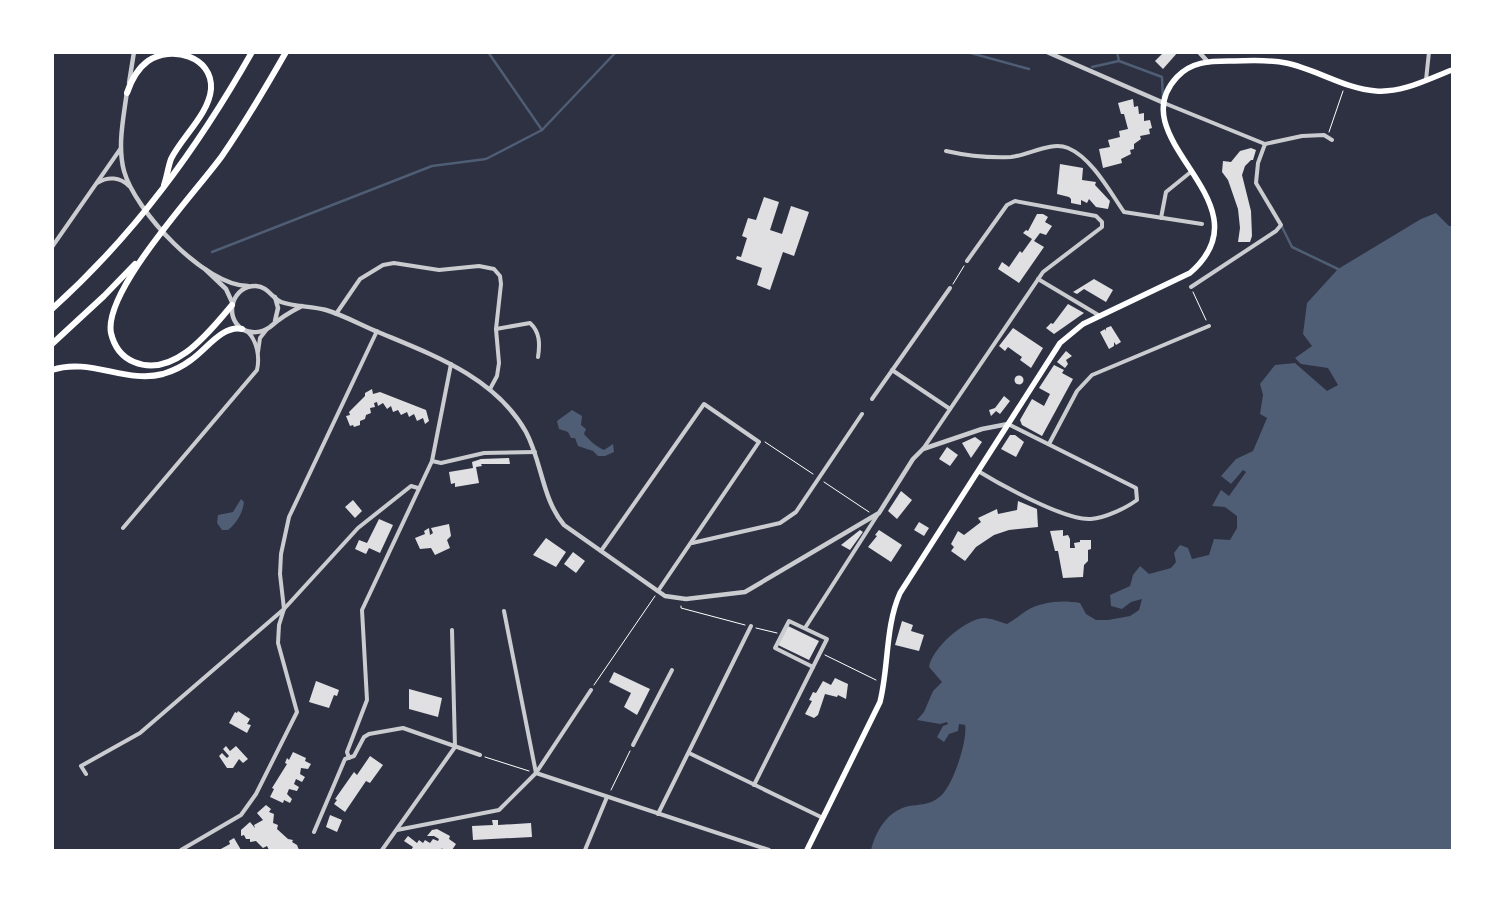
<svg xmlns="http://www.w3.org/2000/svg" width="1505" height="903" font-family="'DM Sans',sans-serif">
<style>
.water{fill:#4f5d75}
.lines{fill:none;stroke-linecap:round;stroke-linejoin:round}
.stream{stroke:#4f5d75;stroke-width:2.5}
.building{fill:#e0e0e3}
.path{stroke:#fff;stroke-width:1}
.minor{stroke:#caccd0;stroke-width:4}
.tertiary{stroke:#caccd0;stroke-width:4.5}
.primary{stroke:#fff;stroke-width:5.5}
.motorway{stroke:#fff;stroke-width:6}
</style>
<rect width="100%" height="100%" fill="#2d3142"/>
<g class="water">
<path d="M1436 213 1449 226H1452V850H871C876 831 887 811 909 806 918 805 931 804 938 798 952 790 968 740 965 725L959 724 958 731 949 734 944 742 937 737 943 726 948 724 947 722 940 724 917 720 924 712 933 691 942 682 929 667C932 648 965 619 984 618 991 618 1000 622 1007 624 1014 620 1020 615 1026 611 1042 601 1063 600 1080 603L1086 614 1096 620H1108L1130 616 1139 610 1142 599 1131 602 1122 609 1111 606 1110 595 1130 586 1133 575 1140 566 1149 574 1171 568 1176 562 1174 553 1180 545 1188 548 1192 559 1209 555 1214 539 1230 540 1237 528V516L1225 507 1212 506 1221 490 1229 496 1246 472 1243 470 1231 484 1221 476 1236 459 1253 451 1267 418 1260 414 1263 395 1260 384 1275 365 1295 363 1327 391 1338 385 1328 368 1301 364 1295 358 1312 346 1303 334 1307 303 1338 269 1421 219Z"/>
<path d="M572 410 582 416 581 425 586 429 584 434C589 440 597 447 604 450L613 444 614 452 605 456H598L593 451 578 446 575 438H571L568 432 559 429 557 421Z"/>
<path d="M241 499 244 502C243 513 236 524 228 530H222L217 523 218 515 233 512Z"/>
</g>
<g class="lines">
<g class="stream">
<path d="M488 52 542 130"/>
<path d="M967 52 1029 69"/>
<path d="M1117 52 1119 61 1162 77 1163 98"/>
<path d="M1092 67 1119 61"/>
<path d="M1281 225 1292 247 1338 269"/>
<path d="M212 252 432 166 486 159 542 130 616 52"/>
</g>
</g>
<g class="building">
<path d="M1164 52H1178L1163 69 1155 61Z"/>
<path d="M1133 99 1134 107 1138 106 1139 114 1144 113V121L1150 120 1152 128 1149 129 1150 134 1140 136 1141 139 1134 144V149L1130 150 1131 154 1121 159 1122 163 1103 168 1099 149 1110 147 1108 140 1120 137 1119 131 1128 129 1124 114H1121L1118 103Z"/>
<path d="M1251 148 1256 150 1253 160H1251L1245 166 1242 175 1251 211 1252 236 1250 242H1238L1240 228 1238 209 1228 180 1222 172 1223 161 1231 162 1240 151Z"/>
<path d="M1060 164 1083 168 1082 180 1096 182 1095 185 1110 201 1108 209 1096 207 1089 199 1087 203 1081 200V205L1071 203V199L1069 197 1057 194Z"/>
<path d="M764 197 779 202 770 230 782 234 791 206 809 212 794 256 783 252 770 290 757 285 762 268 736 259 737 256 741 257 747 238 742 236 748 218 756 220Z"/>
<path d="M1037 214H1043L1048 217 1045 222 1052 226 1046 235 1040 233 1034 241 1044 247 1019 283 998 269 1002 262 1009 267 1020 251 1022 253 1032 239 1023 233 1026 230 1028 231Z"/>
<path d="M1094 279 1113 290 1106 302 1084 289 1077 294 1073 292Z"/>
<path d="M1068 304 1084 313 1054 334 1046 328 1051 323 1053 324Z"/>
<path d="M1111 326 1121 342 1116 345 1114 342V346L1109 349 1100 332 1105 329 1106 331V328Z"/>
<path d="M1013 328 1043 348 1031 368 1020 360 1022 357 1008 347 1005 351 999 346Z"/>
<path d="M1066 351 1072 356 1066 360 1068 364 1065 368 1057 362Z"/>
<path d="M1054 365 1064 370 1062 373 1073 379 1042 436 1022 425 1020 420 1032 399 1044 406 1050 394 1039 388Z"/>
<circle cx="1019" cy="380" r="4.5"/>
<path d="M372 389 373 394 380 392 426 410 429 421 425 424 423 418 417 421 414 414 409 417 407 412 401 415 398 410 393 412 391 406 387 409 383 403 378 406 377 402 374 403 375 407 370 408 371 413 366 415 365 419 360 421V425L354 427 353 425 350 426 346 416 350 415 349 412 365 396V393Z"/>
<path d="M1004 396 1010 401 1000 414 996 411 991 416 989 410 995 408Z"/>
<path d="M1010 435H1015L1024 442 1016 457 1001 449Z"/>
<path d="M975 437 982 442 971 458 962 443Z"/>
<path d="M947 447 958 455 950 466 939 459Z"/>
<path d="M509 458 510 464H481L482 466 476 467 479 483 455 487V483L451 484 449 472 473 468 472 462 481 459Z"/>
<path d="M901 491 912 500 897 519 888 511Z"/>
<path d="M353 500 362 511 355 518 345 507Z"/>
<path d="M1018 501 1037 509 1038 527 1009 530 994 535 976 547 965 561 951 551 954 547 951 544 958 531 964 535 981 522 978 518 997 509 998 514 1017 510Z"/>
<path d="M379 519 393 525 380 553 369 548 366 554 355 549 359 540 367 543Z"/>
<path d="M919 522 929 528 924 536 914 530Z"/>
<path d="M449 524 451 536 447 540 450 548 435 555 431 548 420 549 415 538 425 534 424 531 429 528 430 535 433 533 431 528Z"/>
<path d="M860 530 863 532 850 550 841 545Z"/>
<path d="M879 530 902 545 891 562 868 547 877 536 875 535Z"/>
<path d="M1063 530V536L1068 535 1070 539V548H1075L1074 543 1080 542V540H1091V549L1088 550V561L1084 565 1083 577 1063 578 1058 551H1055L1050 531Z"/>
<path d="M546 538 566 552 556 567 533 555Z"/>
<path d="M573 552 585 561 576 573 564 564Z"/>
<path d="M902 621 913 625 911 631 924 635 919 651 895 645Z"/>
<path d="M788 626 819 641 809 660 778 645Z"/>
<path d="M614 672 650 689 637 715 624 707 631 693 609 682Z"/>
<path d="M835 678 848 684 846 699 838 695 837 697 825 694 818 715 814 718 805 714 812 701 809 700 813 692 816 693 823 681 831 685Z"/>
<path d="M316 681 339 690 337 696 334 695 329 708 309 702Z"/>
<path d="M409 689 442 698 438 717 409 709Z"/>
<path d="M238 711 250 719 247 724 251 725 247 733 229 723 235 712 237 713Z"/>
<path d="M226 746 230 751 236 746 248 759 243 763 239 759 233 768H227L219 756 222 753 227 758 229 756 223 749Z"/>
<path d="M293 752 306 758 305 761 311 764 308 769 301 768 300 774 305 777 302 782 296 779 294 784 299 787 297 791 289 789 287 794 292 799 290 803 284 800 283 803 270 797 274 789 272 788 287 764 285 763 287 758 289 760Z"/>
<path d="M370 756 383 765 370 783 366 781 345 812 334 804 337 800 335 799 354 772 357 775Z"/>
<path d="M266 805 271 809 269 812 274 814 273 823 278 825 277 829 288 839 293 840 292 842 297 845 299 850H269L267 846 263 848 256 841 250 842V839H246L244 835 241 836V830L250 822 255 828 254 825 263 820 257 813Z"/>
<path d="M330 815 342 820 337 832 326 827Z"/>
<path d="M492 820H498V825L531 823 532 837 473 840 472 826 493 825Z"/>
<path d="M437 829 450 836 449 839 456 844 452 850H443L442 848 441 850H411L413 847 404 841 408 836 417 843 419 840 423 843 425 840 430 843 433 839 438 841 439 839 434 836H427L432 830Z"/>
<path d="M234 838 241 850H219L230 844 229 841Z"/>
</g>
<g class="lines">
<g class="path">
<path d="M1329 132 1343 91"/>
<path d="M953 284 964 266"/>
<path d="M1193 292 1206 320"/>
<path d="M765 442 813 474"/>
<path d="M824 482 869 512"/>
<path d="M681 606V608L745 625"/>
<path d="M756 628 777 633"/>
<path d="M825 655 876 680"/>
<path d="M594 685 655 596"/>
<path d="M485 757 529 771"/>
<path d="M611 790 630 751"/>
</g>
<g class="minor">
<path d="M1426 80 1429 52"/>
<path d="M1164 103 1265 144 1302 136 1324 135 1332 140"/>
<path d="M946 151C968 156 989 158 1011 157 1029 155 1051 141 1068 148 1092 158 1110 192 1124 212L1202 224"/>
<path d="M97 183C108 176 120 177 129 186"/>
<path d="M1161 218 1166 192 1192 171"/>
<path d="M52 247 121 148"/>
<path d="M1038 279 1100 316"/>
<path d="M1191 287 1276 231 1281 225 1256 183 1258 163 1265 144"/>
<path d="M336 314 360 279 383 265 394 263 439 270 479 266 494 269 500 276 501 284 496 329 499 363 497 376 490 389"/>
<path d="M496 329 530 323C540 332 540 344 538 357"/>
<path d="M258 352 260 338 267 329"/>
<path d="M892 370 950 409"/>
<path d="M872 399 950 288"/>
<path d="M1049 444 1077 391 1092 375 1209 326"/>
<path d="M923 449 1043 272 1102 227V222L1096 216 1015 201 1007 205 967 261"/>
<path d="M432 461 441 463 484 453 535 452"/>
<path d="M978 471C1001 485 1066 521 1091 519 1105 518 1126 508 1137 500L1136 488 1008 424"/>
<path d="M123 528 257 370C260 357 257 341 248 332"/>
<path d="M692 543 780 523 796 512 862 414"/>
<path d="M601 551 704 404 759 442 658 591"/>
<path d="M504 611 536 773"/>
<path d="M789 621 827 639 813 667 775 648Z"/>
<path d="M805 628 878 514"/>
<path d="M633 745 672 670"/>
<path d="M689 753 823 818"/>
<path d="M349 758 347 752 367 700 362 610 432 461 451 364"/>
<path d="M536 773 591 690"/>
<path d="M86 774 81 766 140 733 284 609 358 528 411 486 418 488"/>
<path d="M754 785 813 667"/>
<path d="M658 814 751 626"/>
<path d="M397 830 499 810 536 773 769 850"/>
<path d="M314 832 345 759 354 756 364 737 369 734 403 728 480 755"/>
<path d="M181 850 241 815 256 794 297 712 278 643 279 625 284 609 280 574 281 554 289 517 377 331"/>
<path d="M382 850 455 747 452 630"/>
<path d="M585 850 607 797"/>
</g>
<g class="tertiary">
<path d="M1047 52 1164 103"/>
<path d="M1199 52 1208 62"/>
<path d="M129 83 134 52"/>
<path d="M127 91C124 116 117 145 124 171 135 211 205 286 248 286"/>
<path d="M206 270 226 289 232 302"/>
<path d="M302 306C290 312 280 318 270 327 262 333 250 334 242 329 223 316 233 285 256 286 268 287 271 297 281 302 295 307 311 306 326 310 343 315 361 325 378 332 433 355 495 377 526 432 542 462 542 499 564 525L665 596 686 599 745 592 879 513 913 459 923 449 982 429 1008 424"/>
<path d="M275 321 278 308 275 297"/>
</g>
<path class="primary" d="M807 850 880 702C889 666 885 627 900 593L1060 343 1083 324 1190 273C1272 202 1118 140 1177 77 1191 62 1209 61 1229 61 1248 61 1267 59 1286 63 1316 69 1345 89 1376 91 1403 93 1428 79 1452 70"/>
<g class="motorway">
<path d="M127 93C131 81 137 69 148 61 171 45 213 56 211 89 209 114 181 138 171 159 168 167 167 177 164 185"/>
<path d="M232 305C210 331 174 379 134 362 122 357 114 346 111 333 103 291 196 192 222 156 245 123 266 87 286 52"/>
<path d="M52 309C135 234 197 149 252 52"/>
<path d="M52 344 104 296 135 264"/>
<path d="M52 370C90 357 126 384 163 374 173 371 183 366 191 360 206 350 222 325 242 329"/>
</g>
</g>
<rect width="1505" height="903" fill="none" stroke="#ffffff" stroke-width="108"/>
</svg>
